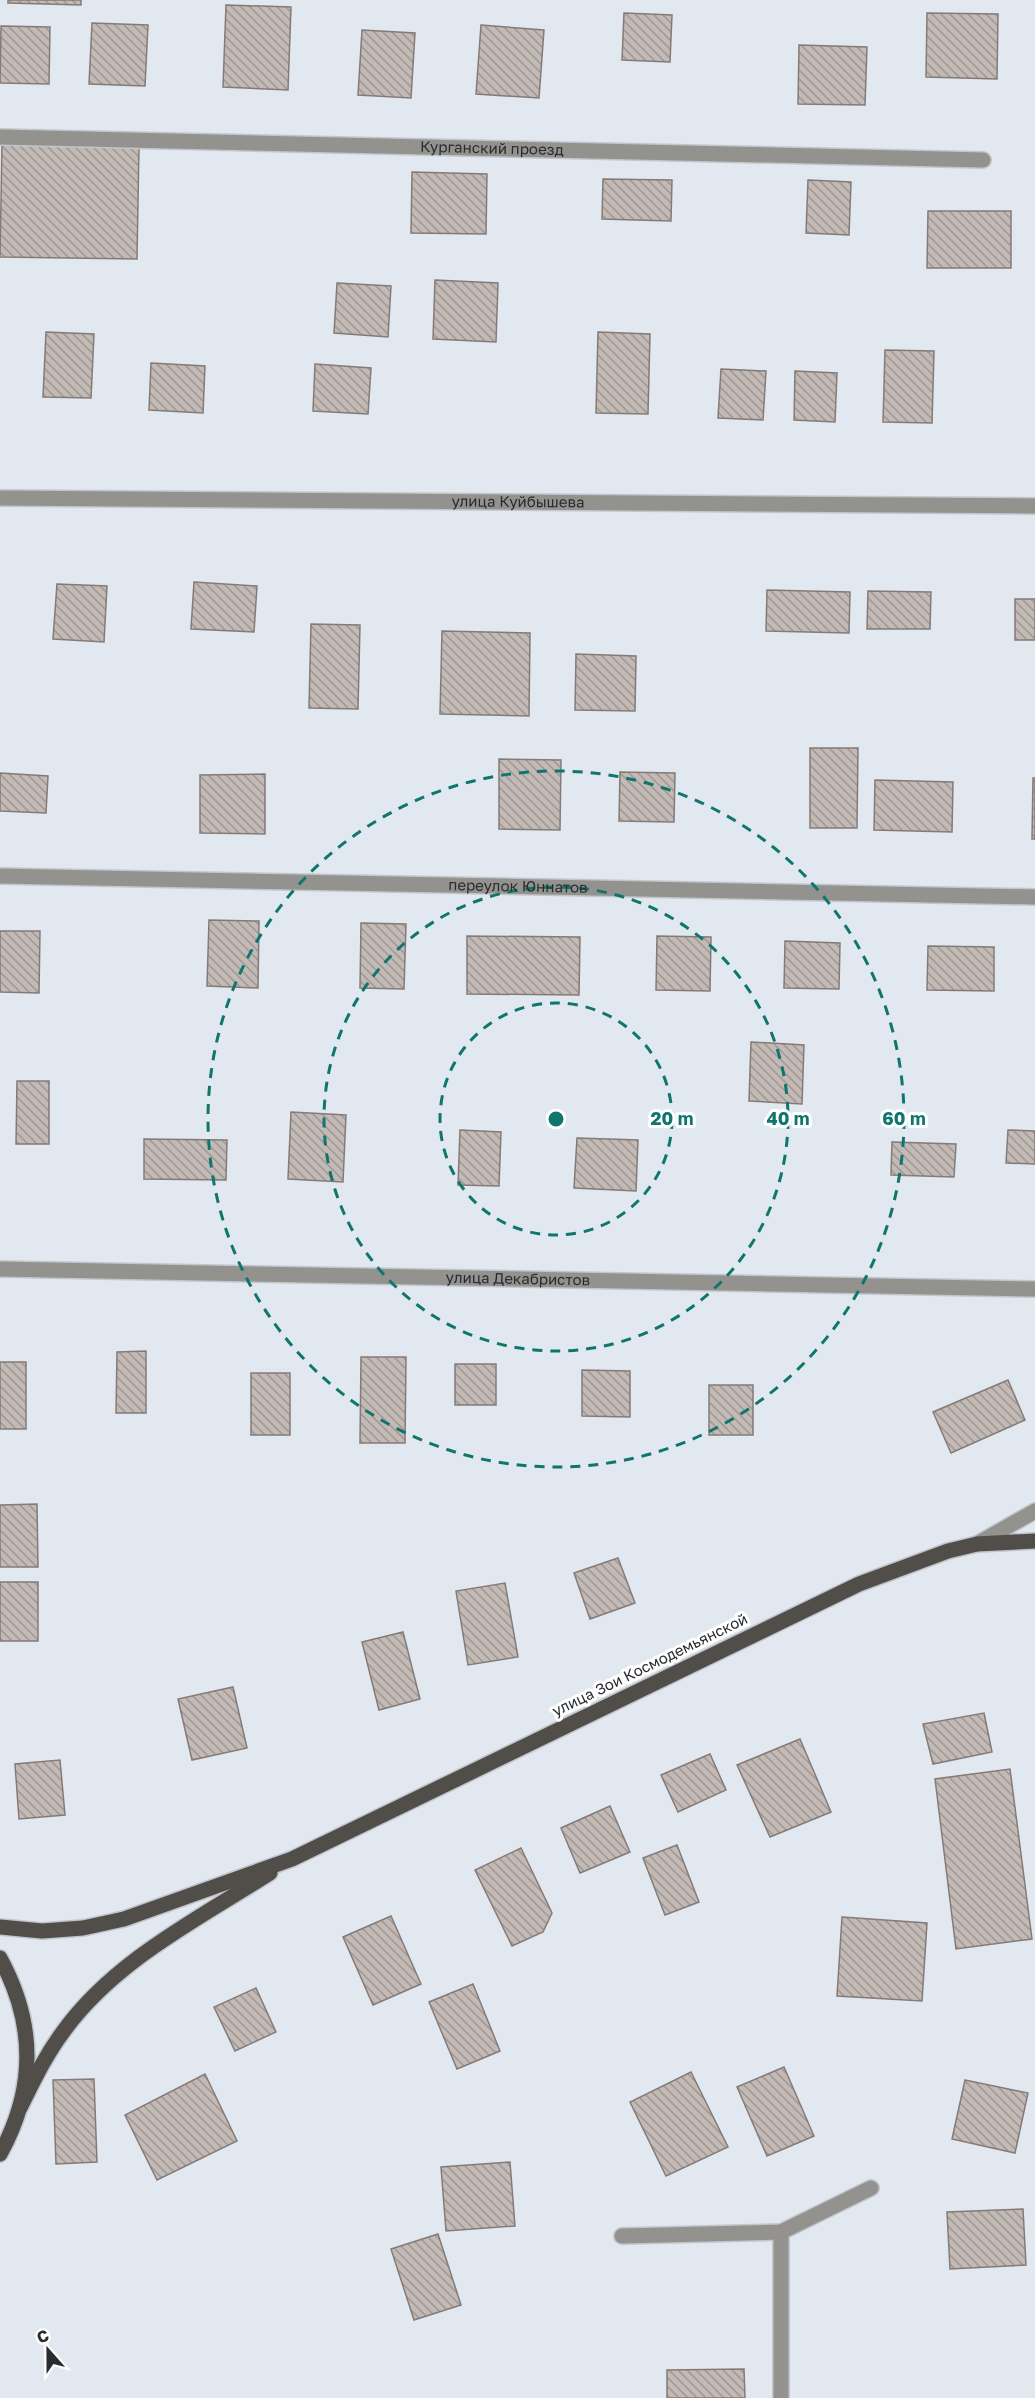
<svg xmlns="http://www.w3.org/2000/svg" width="1035" height="2398" font-family="'Golos Text',sans-serif">
<style>
.building{fill:url(#building-back-hatch);stroke:#847b78;stroke-width:1.5}
.lines{fill:none;stroke-linecap:round;stroke-linejoin:round}
.lane-casing{stroke:#c0c6cc;stroke-width:18}
.street-casing{stroke:#c0c6cc;stroke-width:18}
.primary-casing{stroke:#c0c6cc;stroke-width:18}
.lane{stroke:#94928f;stroke-width:15}
.street{stroke:#94928f;stroke-width:15}
.primary{stroke:#514d48;stroke-width:15}
.ring{fill:none;stroke:#0f766e;stroke-width:3;stroke-dasharray:10 8}
.labels{text-anchor:middle;stroke-width:6;stroke-linejoin:round;paint-order:stroke}
.street-label{font-size:15px;fill:#292b2d;stroke:#fff}
.centre{fill:#0f766e;stroke:#fff;stroke-width:3}
.ring-label{font-size:18px;text-anchor:middle;font-weight:bold;fill:#0f766e;stroke:#fff;stroke-width:6;stroke-linejoin:round;paint-order:stroke}
</style>
<defs>
<pattern id="building-back-hatch" width="6" height="6" patternUnits="userSpaceOnUse" patternTransform="scale(1.5)"><rect width="6" height="6" fill="#c3bab6"/><path d="M-1 5l2 2M0 0l6 6M5-1l2 2" fill="none" stroke="#9e9794"/></pattern>
</defs>
<rect width="100%" height="100%" fill="#e1e8ef"/>
<g class="building">
<path d="M8 0H81V5L8 3Z"/>
<path d="M226 5 291 7 288 90 223 87Z"/>
<path d="M624 13 672 15 670 62 622 60Z"/>
<path d="M927 13 998 14 997 79 926 77Z"/>
<path d="M92 23 148 25 145 86 89 84Z"/>
<path d="M481 25 544 30 539 98 476 94Z"/>
<path d="M1 26 50 27 49 84 0 83Z"/>
<path d="M362 30 415 33 411 98 358 95Z"/>
<path d="M799 45 867 47 865 105 798 104Z"/>
<path d="M2 144 139 146 137 259 0 257Z"/>
<path d="M412 172 487 174 486 234 411 233Z"/>
<path d="M603 179 672 180 671 221 602 219Z"/>
<path d="M808 180 851 182 849 235 806 233Z"/>
<path d="M928 211H1011V268H927Z"/>
<path d="M435 280 498 283 496 342 433 339Z"/>
<path d="M337 283 391 286 388 337 334 333Z"/>
<path d="M46 332 94 334 91 398 43 397Z"/>
<path d="M598 332 650 334 648 414 596 413Z"/>
<path d="M885 350 934 351 932 423 883 422Z"/>
<path d="M151 363 205 366 203 413 149 410Z"/>
<path d="M315 364 371 368 368 414 313 411Z"/>
<path d="M721 369 766 371 763 420 718 418Z"/>
<path d="M795 371 837 373 835 422 794 420Z"/>
<path d="M194 582 257 586 254 632 191 629Z"/>
<path d="M57 584 107 586 104 642 53 639Z"/>
<path d="M767 590 850 592 849 633 766 631Z"/>
<path d="M868 591 931 592 930 629H867Z"/>
<rect x="1015" y="599" width="20" height="41"/>
<path d="M311 624 360 625 358 709 309 708Z"/>
<path d="M442 631 530 633 529 716 440 714Z"/>
<path d="M576 654 636 656 635 711 575 710Z"/>
<path d="M810 748H858L857 828H810Z"/>
<path d="M499 759 561 760 560 830 499 829Z"/>
<path d="M620 772 675 773 674 822 619 821Z"/>
<path d="M0 773 48 776 46 813 0 811Z"/>
<path d="M265 774V834L200 833V775Z"/>
<path d="M1033 778H1035V839H1032Z"/>
<path d="M875 780 953 782 952 832 874 830Z"/>
<path d="M209 920 259 921 258 988 207 986Z"/>
<path d="M361 923 406 924 404 989 360 988Z"/>
<path d="M0 931H40L39 993 0 992Z"/>
<path d="M467 936 580 937 579 995 467 994Z"/>
<path d="M657 936 711 937 710 991 656 990Z"/>
<path d="M785 941 840 943 839 989 784 988Z"/>
<path d="M928 946 994 947V991L927 990Z"/>
<path d="M751 1042 804 1045 802 1104 749 1101Z"/>
<path d="M17 1081H49V1144H16Z"/>
<path d="M291 1112 346 1115 343 1182 288 1179Z"/>
<path d="M460 1130 501 1132 499 1186 458 1185Z"/>
<path d="M1008 1130 1035 1131V1164L1006 1163Z"/>
<path d="M577 1138 638 1140 636 1191 574 1188Z"/>
<path d="M144 1139 227 1140 226 1180 144 1179Z"/>
<path d="M892 1142 956 1144 954 1177 891 1175Z"/>
<path d="M146 1351V1413H116L117 1352Z"/>
<path d="M361 1357H406L405 1443H360Z"/>
<rect x="0" y="1362" width="26" height="67"/>
<rect x="455" y="1364" width="41" height="41"/>
<path d="M582 1370 630 1371V1417L582 1416Z"/>
<rect x="251" y="1373" width="39" height="62"/>
<path d="M1008 1380 1025 1420 951 1453 933 1412Z"/>
<rect x="709" y="1385" width="44" height="50"/>
<path d="M37 1504 38 1567H0V1505Z"/>
<path d="M618 1558 635 1603 590 1619 574 1573Z"/>
<rect x="0" y="1582" width="38" height="59"/>
<path d="M505 1583 518 1657 468 1665 456 1591Z"/>
<path d="M403 1632 420 1699 379 1710 362 1642Z"/>
<path d="M233 1687 247 1748 192 1760 178 1699Z"/>
<path d="M984 1713 992 1752 933 1764 923 1724Z"/>
<path d="M800 1739 831 1812 770 1837 737 1765Z"/>
<path d="M710 1754 726 1790 678 1812 661 1775Z"/>
<path d="M60 1760 65 1815 19 1819 15 1764Z"/>
<path d="M1010 1769 1032 1939 956 1949 935 1779Z"/>
<path d="M610 1806 630 1852 580 1873 561 1828Z"/>
<path d="M677 1845 699 1902 665 1915 643 1858Z"/>
<path d="M521 1848 552 1913 543 1932 512 1946 475 1870Z"/>
<path d="M391 1916 421 1984 373 2005 343 1937Z"/>
<path d="M842 1917 927 1923 922 2001 837 1996Z"/>
<path d="M473 1984 500 2051 457 2069 429 2002Z"/>
<path d="M256 1988 276 2032 235 2051 214 2007Z"/>
<path d="M784 2067 814 2136 767 2156 737 2087Z"/>
<path d="M691 2072 728 2147 666 2176 630 2102Z"/>
<path d="M205 2074 237 2141 157 2180 125 2115Z"/>
<path d="M94 2079 97 2162 56 2164 53 2080Z"/>
<path d="M965 2080 1028 2093 1015 2153 952 2139Z"/>
<path d="M510 2162 515 2226 446 2231 441 2167Z"/>
<path d="M1023 2209 1026 2265 950 2269 947 2212Z"/>
<path d="M438 2234 461 2305 414 2320 391 2249Z"/>
<path d="M744 2369 745 2398H667V2370Z"/>
</g>
<g class="lines">
<defs>
<g id="lane">
<path d="M622 2236 781 2232 871 2188"/>
<path d="M781 2398V2232"/>
</g>
<g id="street">
<path id="s1" d="M0 137 983 160"/>
<path id="s2" d="M0 498 1035 506"/>
<path id="s3" d="M0 876 1035 897"/>
<path id="s4" d="M0 1269 1035 1289"/>
<path d="M977 1544 1035 1511"/>
</g>
<g id="primary">
<path d="M0 1927 42 1931 83 1928 124 1919 292 1859 859 1584 948 1551 977 1544 1035 1541"/>
<path d="M0 1958C36 2024 36 2089 0 2154"/>
<path d="M20 2108C33 2082 45 2056 63 2032 114 1961 198 1919 270 1873"/>
</g>
</defs>
<use href="#lane" class="lane-casing"/>
<use href="#street" class="street-casing"/>
<use href="#primary" class="primary-casing"/>
<use href="#lane" class="lane"/>
<use href="#street" class="street"/>
<use href="#primary" class="primary"/>
</g>
<g class="ring">
<circle cx="556" cy="1119" r="116"/>
<circle cx="556" cy="1119" r="232"/>
<circle cx="556" cy="1119" r="348"/>
</g>
<g class="labels">
<g class="street-label">
<text dy="5" stroke="none"><textPath href="#s1" startOffset="492">Курганский проезд</textPath></text>
<text dy="5" stroke="none"><textPath href="#s2" startOffset="518">улица Куйбышева</textPath></text>
<text dy="5" stroke="none"><textPath href="#s3" startOffset="518">переулок Юннатов</textPath></text>
<text dy="5" stroke="none"><textPath href="#s4" startOffset="518">улица Декабристов</textPath></text>
<text transform="translate(650 1665) rotate(-26)" y="5">улица Зои Космодемьянской</text>
</g>
</g>
<circle cx="556" cy="1119" r="9" class="centre"/>
<g class="ring-label">
<text x="672" y="1125">20 m</text>
<text x="788" y="1125">40 m</text>
<text x="904" y="1125">60 m</text>
</g>
<g transform="translate(48 2350) rotate(339)" stroke="#ffffff" stroke-width="4.5" paint-order="stroke">
<path d="M0-4.5L10 22L0 15L-10 22Z" fill="#292b2d"/>
<text y="-9" font-size="16" font-weight="bold" text-anchor="middle" fill="#292b2d">С</text>
</g>
</svg>
